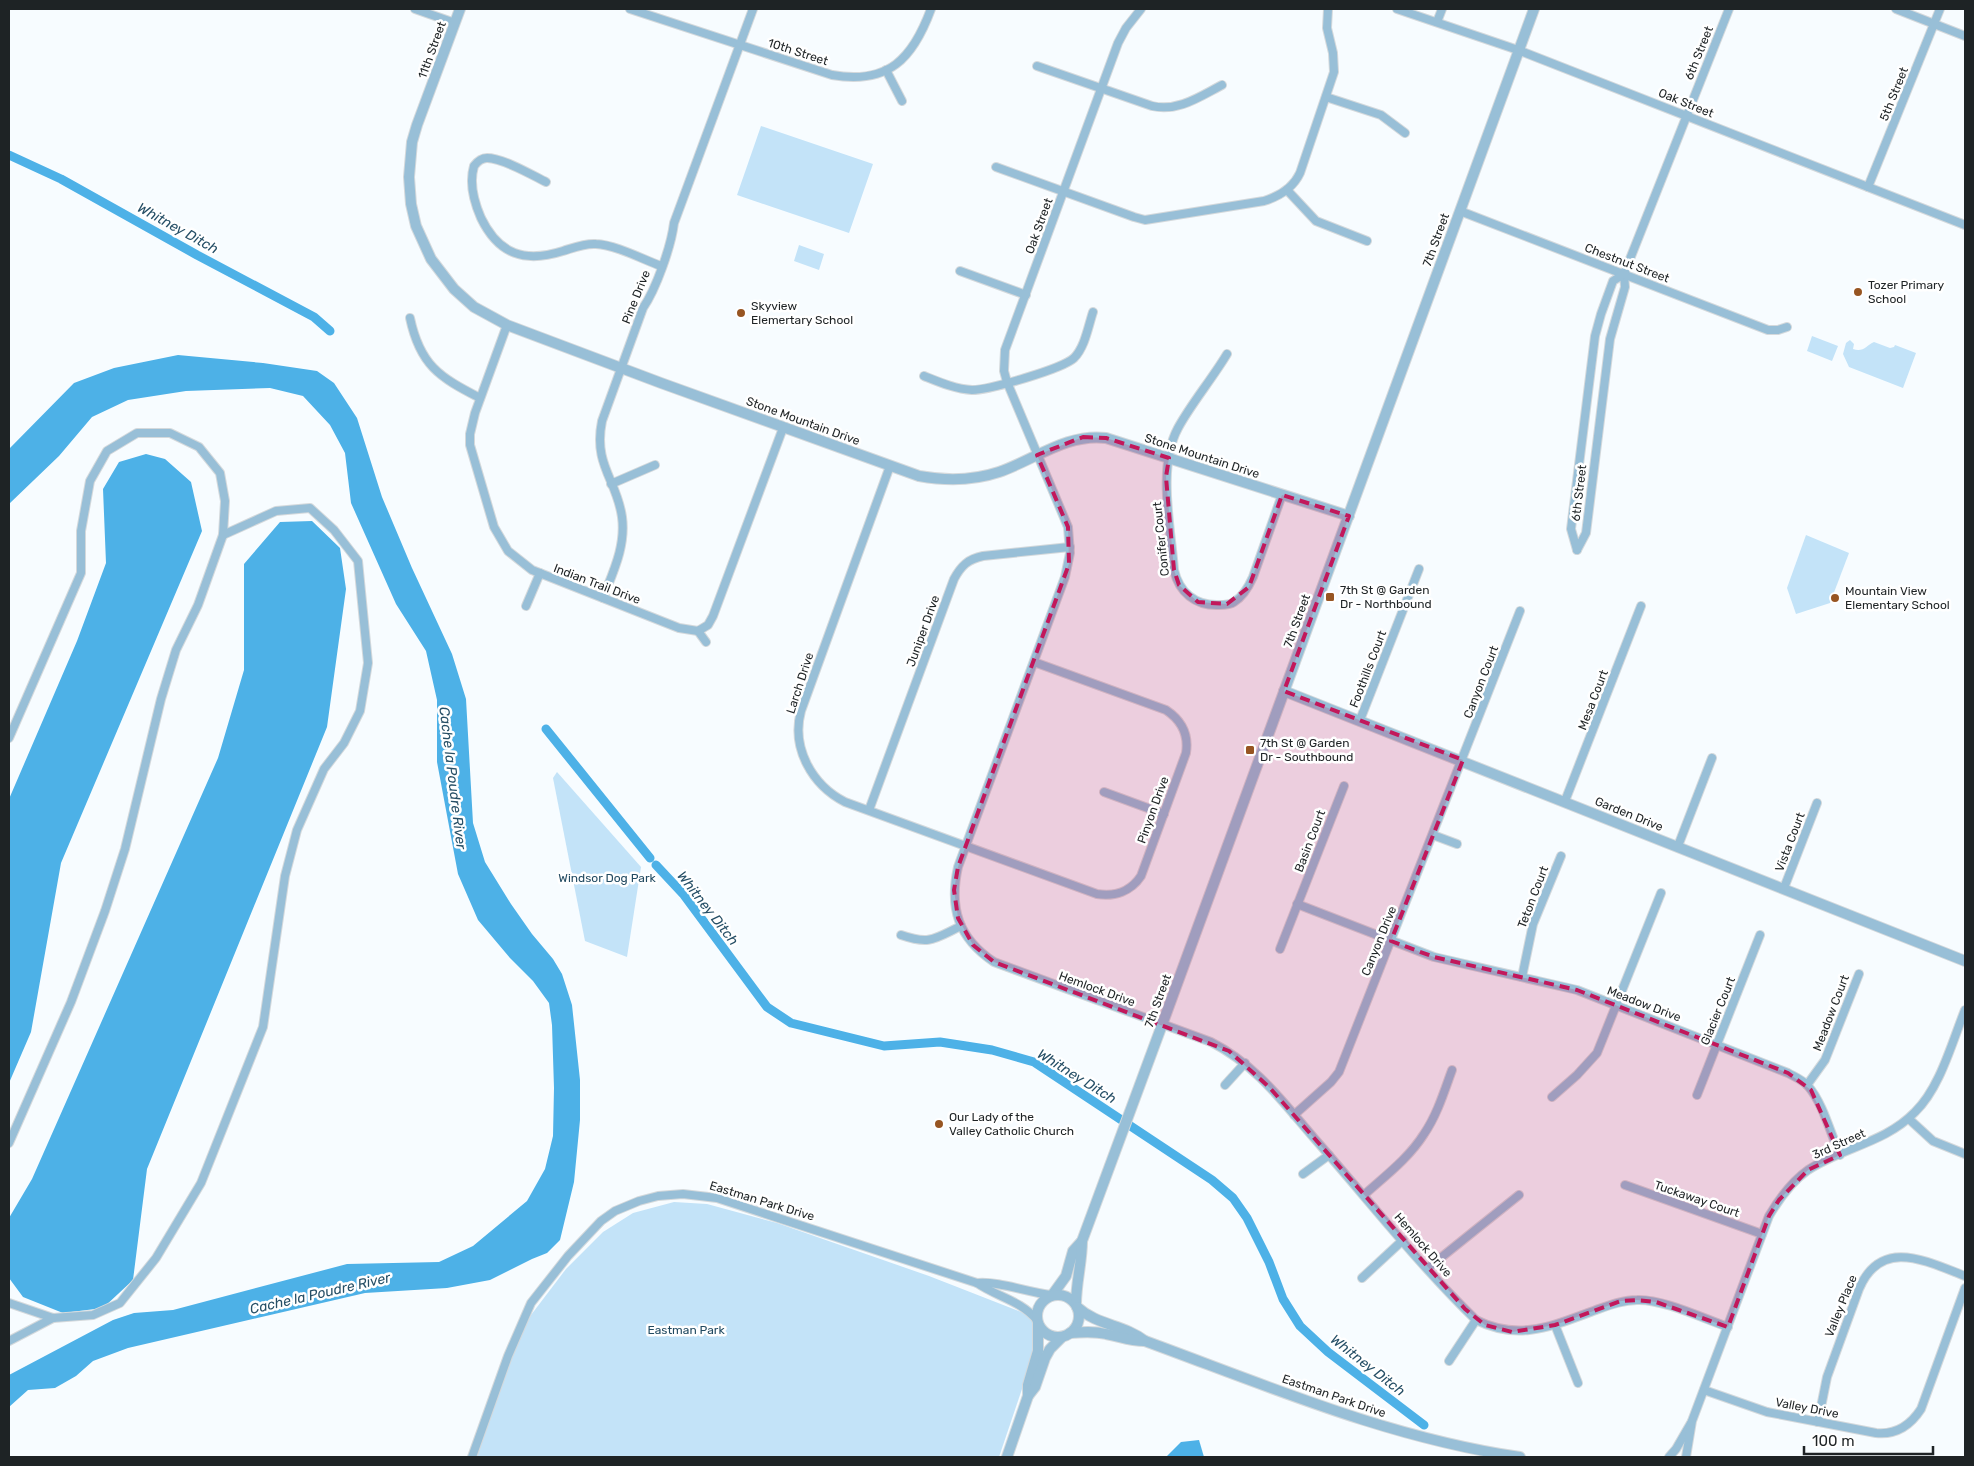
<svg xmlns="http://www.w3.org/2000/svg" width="1974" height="1466" font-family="Rubik,sans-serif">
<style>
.green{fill:#c3e3f8}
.water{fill:#4db1e7}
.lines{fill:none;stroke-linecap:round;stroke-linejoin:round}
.canal{stroke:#4db1e7;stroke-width:9}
.minor-casing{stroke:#d4d9dc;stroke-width:10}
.tertiary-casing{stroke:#d4d9dc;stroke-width:12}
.minor{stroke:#98bfd7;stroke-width:8}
.tertiary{stroke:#98bfd7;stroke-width:10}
.marked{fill:#c2185b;fill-opacity:0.2;stroke:#c2185b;stroke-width:4;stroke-dasharray:10 6;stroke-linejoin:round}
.poi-dot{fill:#975522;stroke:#fff;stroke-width:2}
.labels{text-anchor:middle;stroke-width:5;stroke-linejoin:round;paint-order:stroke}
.street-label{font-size:12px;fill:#1e2325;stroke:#fff}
.poi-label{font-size:12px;fill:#1e2325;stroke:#fff;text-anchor:start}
.park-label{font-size:12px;fill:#214a61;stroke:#fff}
.water-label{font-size:14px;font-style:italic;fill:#264f66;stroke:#fff}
</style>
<rect width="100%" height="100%" fill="#f7fcff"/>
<g class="green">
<path d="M761 126 873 164 849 233 737 195Z"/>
<path d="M799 245 824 254 819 270 794 261Z"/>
<path d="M1812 336 1838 346 1832 361 1807 351Z"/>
<path d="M1850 340 1854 344 1853 349C1863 353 1867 345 1874 342L1890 348 1894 347 1895 345 1916 353 1903 388 1849 367 1843 354 1846 343Z"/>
<path d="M1806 535 1849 553 1830 603 1796 614 1787 588Z"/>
<path d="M557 772 641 867 627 957 585 941 553 778Z"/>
<path d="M674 1202 707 1204 777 1223 929 1276 1039 1319 1043 1327 999 1457H473L511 1354 531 1315 566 1269 603 1232 633 1213Z"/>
</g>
<g class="water">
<path d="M178 355 263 363 317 371 334 383 357 418 382 497 412 568 452 654 466 699 473 823 485 862 511 904 532 934 553 959 562 974 572 1005 580 1080V1120L574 1182 560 1240 547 1253 532 1259 490 1280 447 1288 365 1293 128 1348 93 1361 76 1376 55 1388 28 1390 9 1407V1375L113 1320 134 1313 173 1310 347 1264 439 1262 473 1246 527 1201 545 1169 553 1136 554 1088 552 1025 549 1003 533 981 510 958 478 920 458 874 437 762V700L426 651 396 604 351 503 345 453 330 425 303 396 270 388 186 391 128 400 92 417 59 456 9 504V449L74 383 114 368Z"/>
<path d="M146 454 165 459 191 482 202 531 61 863 31 1032 9 1083V799L77 641 106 563 103 489 119 462Z"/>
<path d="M312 521 340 548 346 589 327 727 147 1169 133 1280 103 1308 63 1313 23 1297 9 1278V1218L32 1179 218 758 244 670V564L280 522Z"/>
<path d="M1199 1440 1204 1457H1166L1181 1442Z"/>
</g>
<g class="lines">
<g class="canal">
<path d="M9 155 61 179 197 255 314 317 330 331"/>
<path d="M546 729 650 858"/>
<path d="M656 865 684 895 767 1007 791 1023 884 1046 940 1042 992 1050 1034 1062 1212 1180 1233 1198 1247 1218 1269 1262 1283 1299 1300 1326 1328 1352 1424 1425"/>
</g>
<defs>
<g id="minor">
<path d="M415 9 455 23"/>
<path d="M630 9 832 75C889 85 913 58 931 9"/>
<path d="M1141 9 1126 28 1118 43 1005 350 1004 371 1007 382 1068 527 1070 553 1065 577 958 867C949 908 958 938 994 962L1211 1042C1256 1065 1282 1101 1314 1138 1367 1198 1418 1264 1476 1320 1520 1342 1554 1325 1596 1310 1610 1305 1623 1300 1637 1300 1663 1299 1702 1318 1728 1327"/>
<path d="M1397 9 1518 50 1965 225"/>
<path d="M1896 9 1965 36"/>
<path d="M1437 22 1442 9"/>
<path d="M1037 66 1152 106C1178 112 1199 97 1222 85"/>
<path d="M886 70 902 101"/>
<path d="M1326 97 1381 115 1405 133"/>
<path d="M996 167 1134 217 1145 220 1264 201C1280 196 1293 188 1300 173L1334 72 1333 53 1327 28 1328 9"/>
<path d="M546 182C532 175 503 158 487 158 482 158 477 162 474 166 469 183 474 202 481 218 499 255 525 263 563 251 573 248 585 243 596 244 616 245 642 259 661 266"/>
<path d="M1868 187 1940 9"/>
<path d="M1287 190 1316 221 1367 241"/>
<path d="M1460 211 1768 330H1778L1787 327"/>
<path d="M960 271 1026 295"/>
<path d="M410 318C420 365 439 377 480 398"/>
<path d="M507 325 475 413 470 434V445L494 527 508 551 532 570 679 628 698 631 708 625 713 616 783 428"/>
<path d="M1227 354C1212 379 1191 404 1178 428 1157 467 1171 528 1174 570 1179 592 1195 606 1219 605 1224 605 1230 605 1234 602 1244 596 1249 586 1253 577L1282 495"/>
<path d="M924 376C939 382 955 389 972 390 989 390 1062 369 1074 358 1085 347 1088 327 1093 312"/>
<path d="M890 466 801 711C791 748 812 785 845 802L1097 894C1115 897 1131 891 1141 876L1186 753C1189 734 1181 720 1166 710L1034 662"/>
<path d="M611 484 655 465"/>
<path d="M1577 550 1586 533 1610 339 1625 287 1624 274 1729 9"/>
<path d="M1577 550 1571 529 1595 336 1601 314 1613 281 1624 274"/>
<path d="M603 598C613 572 626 546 622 517 617 480 593 465 602 421L643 308C656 289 671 247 674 223L753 9"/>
<path d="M526 606 540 573"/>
<path d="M698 631 706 642"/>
<path d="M1360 720 1419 569"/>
<path d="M9 738 81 573V531L90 481 107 451 137 433H170L199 447 220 473 225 501 223 535 198 605 176 650 161 699 125 849 105 911 71 1002 9 1143"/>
<path d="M1104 792 1164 814"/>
<path d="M1565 801 1641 606"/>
<path d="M869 810 954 579C961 566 968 559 983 556L1070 547"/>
<path d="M1433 835 1457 844"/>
<path d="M1678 846 1712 758"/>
<path d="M1784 888 1817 803"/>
<path d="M1297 904 1434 957 1577 990 1788 1073C1795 1077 1803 1080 1808 1086 1823 1103 1831 1135 1840 1155"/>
<path d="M901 935C930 945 934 939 961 926"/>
<path d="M1280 949 1344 786"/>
<path d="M1522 977 1533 924 1561 856"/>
<path d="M1225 1085 1245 1063"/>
<path d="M1807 1085 1825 1060 1859 974"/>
<path d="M1697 1095 1760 935"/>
<path d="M1552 1097 1577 1075 1597 1053 1661 893"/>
<path d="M1294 1115 1331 1082 1339 1072 1520 611"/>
<path d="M1909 1119 1933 1141 1965 1154"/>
<path d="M1303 1174 1329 1155"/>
<path d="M1625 1185 1762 1234"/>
<path d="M1364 1195C1385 1176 1409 1158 1424 1134 1437 1115 1444 1092 1452 1070"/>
<path d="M1428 1268 1519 1195"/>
<path d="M1362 1278 1403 1240"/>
<path d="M977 1283C999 1281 1026 1292 1051 1295"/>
<path d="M9 1303 53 1318 93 1315 120 1303 156 1258 201 1183 263 1027 285 876 297 830 324 769 344 743 360 711 368 663 358 561 334 530 310 508 276 511 223 535"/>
<path d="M1555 1325 1578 1383"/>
<path d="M9 1341 53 1318"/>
<path d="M1449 1361 1476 1320"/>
<path d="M1704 1390 1767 1412 1876 1433C1896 1435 1910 1426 1921 1409L1965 1288"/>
<path d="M1818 1422 1827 1377 1859 1289C1881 1237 1926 1261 1965 1276"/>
<path d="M472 1457 508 1356 531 1303 568 1256 601 1221 615 1211 639 1201 658 1196 683 1194 717 1198 977 1283C997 1297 1020 1300 1037 1320"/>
<path d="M1669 1457 1676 1449 1691 1423"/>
<path d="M1686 1457 1692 1421 1769 1216C1779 1199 1791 1182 1808 1170 1843 1147 1885 1143 1915 1112 1940 1088 1952 1042 1965 1010"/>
</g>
<g id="tertiary">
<path d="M460 9 417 125 412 142 409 177 411 204 416 226 431 259 454 289 474 307 507 325 661 383 919 476C947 481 972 481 999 472 1034 460 1067 433 1106 438L1349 516"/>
<path d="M1284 691 1965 961"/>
<path d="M1053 1294 1066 1276 1073 1251 1082 1241 1162 1025 1534 9"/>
<circle cx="1058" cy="1316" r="21"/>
<path d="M1076 1304C1076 1283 1082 1262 1082 1241"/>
<path d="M1077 1307C1098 1326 1123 1324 1145 1341 1268 1386 1389 1438 1520 1457"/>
<path d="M1070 1333C1082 1332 1094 1331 1106 1334 1122 1337 1128 1341 1145 1341"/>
<path d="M1028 1396V1385L1038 1351V1324"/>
<path d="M1007 1457 1028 1396 1035 1387 1045 1358 1050 1349 1062 1337"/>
</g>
</defs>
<use href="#minor" class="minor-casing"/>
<use href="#tertiary" class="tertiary-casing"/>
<use href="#minor" class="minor"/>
<use href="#tertiary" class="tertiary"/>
</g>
<path class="marked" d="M1083 437 1106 438 1169 458 1166 477 1174 570 1179 585 1198 602 1227 604 1249 587 1282 495 1349 516 1284 691 1463 760 1391 941 1434 957 1577 990 1788 1073 1811 1090 1840 1155 1808 1170 1779 1200 1769 1216 1728 1327 1656 1302 1637 1300 1621 1301 1555 1325 1512 1332 1485 1325 1465 1309 1270 1088 1229 1051 994 962 973 945 958 918 954 890 958 867 1069 564 1068 527 1037 455Z"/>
<g class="poi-dot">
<circle cx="1858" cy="292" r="5"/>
<circle cx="741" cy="313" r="5"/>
<rect x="1325" y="592" width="10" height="10" rx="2.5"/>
<circle cx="1835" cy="598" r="5"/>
<rect x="1245" y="745" width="10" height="10" rx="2.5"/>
<circle cx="939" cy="1124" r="5"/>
</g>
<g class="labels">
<g class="street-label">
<text transform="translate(432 50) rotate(-70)" y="4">11th Street</text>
<text transform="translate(798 52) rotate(18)" y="4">10th Street</text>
<text transform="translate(1699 53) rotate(-68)" y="4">6th Street</text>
<text transform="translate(1894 94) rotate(-68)" y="4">5th Street</text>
<text transform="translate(1686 103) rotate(22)" y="4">Oak Street</text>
<text transform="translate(1039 226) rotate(-70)" y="4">Oak Street</text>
<text transform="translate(1436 240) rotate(-70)" y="4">7th Street</text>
<text transform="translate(1627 263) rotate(21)" y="4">Chestnut Street</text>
<text transform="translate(636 297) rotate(-68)" y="4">Pine Drive</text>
<text transform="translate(803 421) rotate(20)" y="4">Stone Mountain Drive</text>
<text transform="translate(1202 456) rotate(18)" y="4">Stone Mountain Drive</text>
<text transform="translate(1579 493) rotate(-83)" y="4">6th Street</text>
<text transform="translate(1161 539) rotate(-96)" y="4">Conifer Court</text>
<text transform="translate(597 584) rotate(21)" y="4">Indian Trail Drive</text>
<text transform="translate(1297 621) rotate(-70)" y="4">7th Street</text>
<text transform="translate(923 631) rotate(-70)" y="4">Juniper Drive</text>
<text transform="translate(1368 669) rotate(-69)" y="4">Foothills Court</text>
<text transform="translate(1481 682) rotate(-69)" y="4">Canyon Court</text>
<text transform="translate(800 683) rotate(-72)" y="4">Larch Drive</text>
<text transform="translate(1593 700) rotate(-69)" y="4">Mesa Court</text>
<text transform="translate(1153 810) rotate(-70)" y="4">Pinyon Drive</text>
<text transform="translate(1629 814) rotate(22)" y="4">Garden Drive</text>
<text transform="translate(1310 841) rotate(-69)" y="4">Basin Court</text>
<text transform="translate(1790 842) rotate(-69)" y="4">Vista Court</text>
<text transform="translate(1533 897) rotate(-69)" y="4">Teton Court</text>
<text transform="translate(1379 941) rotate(-68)" y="4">Canyon Drive</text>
<text transform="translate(1097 989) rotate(20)" y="4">Hemlock Drive</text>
<text transform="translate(1158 1001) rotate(-70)" y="4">7th Street</text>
<text transform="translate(1644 1004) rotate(21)" y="4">Meadow Drive</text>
<text transform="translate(1718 1011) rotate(-68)" y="4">Glacier Court</text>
<text transform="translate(1831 1013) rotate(-69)" y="4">Meadow Court</text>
<text transform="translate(1839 1144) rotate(-24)" y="4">3rd Street</text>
<text transform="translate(1697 1199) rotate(19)" y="4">Tuckaway Court</text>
<text transform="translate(762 1201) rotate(17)" y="4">Eastman Park Drive</text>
<text transform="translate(1423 1245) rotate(49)" y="4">Hemlock Drive</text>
<text transform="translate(1841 1306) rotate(-68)" y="4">Valley Place</text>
<text transform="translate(1334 1396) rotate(19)" y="4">Eastman Park Drive</text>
<text transform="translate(1807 1408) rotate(11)" y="4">Valley Drive</text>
</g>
<g class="poi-label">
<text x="1868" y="289">Tozer Primary<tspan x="1868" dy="14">School</tspan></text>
<text x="751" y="310">Skyview<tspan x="751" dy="14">Elemertary School</tspan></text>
<text x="1340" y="594">7th St @ Garden<tspan x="1340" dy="14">Dr - Northbound</tspan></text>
<text x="1845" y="595">Mountain View<tspan x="1845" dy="14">Elementary School</tspan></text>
<text x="1260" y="747">7th St @ Garden<tspan x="1260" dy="14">Dr - Southbound</tspan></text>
<text x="949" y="1121">Our Lady of the<tspan x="949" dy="14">Valley Catholic Church</tspan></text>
</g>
<g class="park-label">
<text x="607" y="882">Windsor Dog Park</text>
<text x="686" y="1334">Eastman Park</text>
</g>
<g class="water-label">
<text transform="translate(178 228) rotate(29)" y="5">Whitney Ditch</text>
<text transform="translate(453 778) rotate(83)" y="5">Cache la Poudre River</text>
<text transform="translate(708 908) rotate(52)" y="5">Whitney Ditch</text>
<text transform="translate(1077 1076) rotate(32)" y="5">Whitney Ditch</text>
<text transform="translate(320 1293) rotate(-13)" y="5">Cache la Poudre River</text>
<text transform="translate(1368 1365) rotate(38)" y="5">Whitney Ditch</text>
</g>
</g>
<rect width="1974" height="1466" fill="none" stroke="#1e2325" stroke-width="20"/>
<path d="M1804 1446v8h129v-8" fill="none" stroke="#1e2325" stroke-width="2.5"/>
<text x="1812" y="1446" font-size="15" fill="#1e2325" stroke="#ffffff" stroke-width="4" paint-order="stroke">100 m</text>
</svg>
